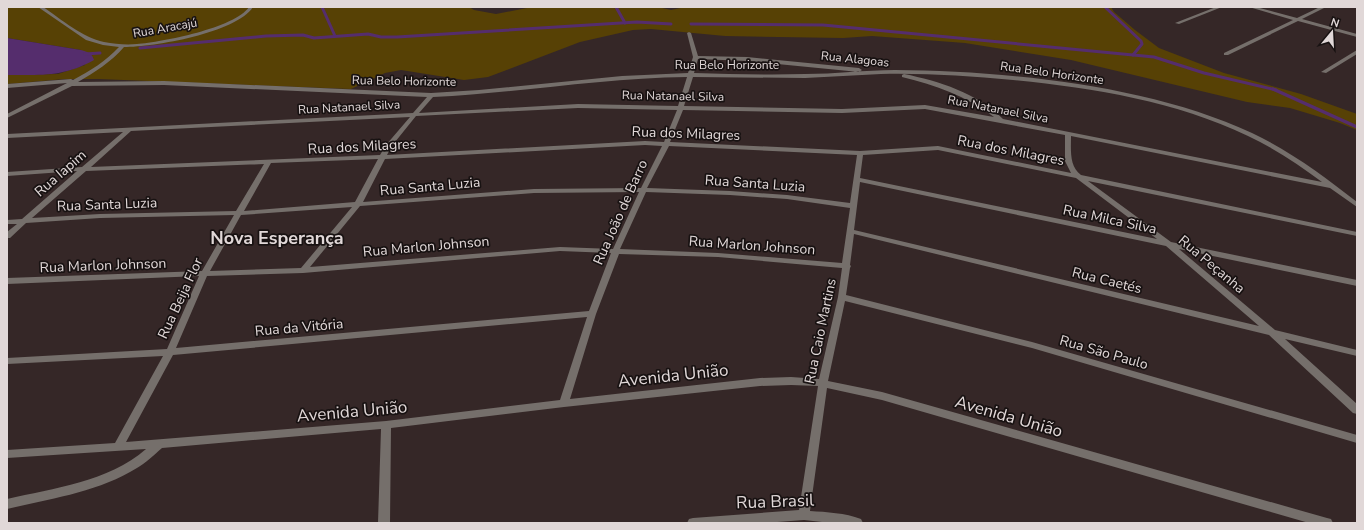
<svg xmlns="http://www.w3.org/2000/svg" width="1364" height="530" font-family="'Nunito Sans',sans-serif">
<style>
.green{fill:#574105}
.water{fill:#552d6d}
.lines{fill:none;stroke-linecap:round;stroke-linejoin:round}
.stream-far1{stroke:#552d6d;stroke-width:3}
.stream{stroke:#552d6d;stroke-width:3.5}
.street{fill:#756f6b;fill-rule:evenodd}
.labels{text-anchor:middle;stroke-width:3.5;stroke-linejoin:round;paint-order:stroke}
.far-street-label{font-size:12px;fill:#e1d8d8;stroke:#181212}
.street-label{font-size:14px;fill:#e1d8d8;stroke:#181212}
.near-street-label{font-size:17px;fill:#e1d8d8;stroke:#181212}
.district-label{font-size:18px;font-weight:bold;fill:#e1d8d8;stroke:#181212}
</style>
<rect width="100%" height="100%" fill="#352727"/>
<path class="green" d="M7 7H469L474 10 496 14 532 7H658L671 10 685 7H1111L1114 12 1135 30 1159 48 1224 73 1301 94 1357 114V130L1340 123 1290 108 1247 102 1071 60 965 43 872 36 843 38 725 36 651 29 633 30 580 42 488 77 464 80 401 70 385 73 351 89 98 79H65L7 84V75L58 74 85 65 81 50 7 38Z"/>
<path class="water" d="M7 38 81 50C88 52 92 53 94 60 64 77 41 75 7 75Z"/>
<g class="lines">
<g class="stream-far1">
<path d="M322 7 335 36"/>
<path d="M616 7 625 23"/>
<path d="M1105 7 1141 41 1142 44 1133 55"/>
<path d="M691 24 823 25 1154 57 1204 73 1276 90"/>
<path d="M140 48 266 36 303 35 314 38 368 34 381 37H397L637 22 671 24"/>
<path d="M85 54 100 53"/>
</g>
<path class="stream" d="M1273 89 1357 127"/>
<g class="street">
<path d="M38 7H43C61 19 83 38 104 42 115 44 126 45 137 44 162 42 235 28 249 7H253C236 33 154 47 124 47 111 62 95 72 78 82L164 81 431 93 479 90 622 76 688 73 693 57 687 33 689 32 691 33 698 56 747 57 859 68 862 70 859 72 747 61 698 59 694 73C731 74 768 75 805 74 835 74 865 70 895 70 1008 71 1149 85 1252 133 1290 151 1324 176 1357 202V207L1330 188 1071 136C1071 150 1069 166 1081 175L1357 232V236L1088 181 1171 242 1357 280V286L1179 249 1275 330 1357 350V356L1285 339 1357 404V414L1353 413 1269 335 854 234 850 265 851 266 850 268 846 295 1032 342 1357 435V443L1032 348 845 301 828 381 882 392 1327 518 1331 519 1333 523H1309L882 400 827 388 810 511C827 512 845 513 861 519L863 523H831L804 520 764 523H687L689 519 693 518 799 510 818 386 791 385 760 386 564 407 391 428 390 523H378L381 429 162 448C152 457 142 466 130 472 93 493 48 499 7 509V499C54 488 108 482 146 449L7 458V450L115 443 163 356 7 364V358L167 349 199 276 7 284V278L202 271 234 215 100 218 26 223 10 238H7V232L17 224H7V220L22 219 77 171 7 176V172L82 167 123 132 7 138V134L413 113 427 97 164 85 72 86 7 118V114L67 83 7 88V84L71 79 73 80C90 71 106 61 119 47L103 45 86 40ZM881 74C925 73 969 76 1013 80 1093 88 1175 101 1248 136 1274 148 1299 165 1322 182L1003 119C977 93 939 81 904 74L902 75V77C936 85 966 96 994 117L925 105 842 109 684 106 693 77 805 78ZM687 77 678 106 578 104 419 113 433 97C518 93 602 78 687 77ZM578 108 677 110 664 142 645 141 387 155 391 147 416 116ZM925 109 1065 135V161L1071 173 938 146 860 151 670 142 683 110 842 113ZM410 117 386 145 380 155 91 167 131 131ZM645 145 662 146 641 188 534 189 363 202 385 159ZM669 146 857 155 850 203 787 195 730 191 647 188ZM938 150 1076 178 1157 239 860 178 863 155ZM378 159 355 202 244 211 271 163ZM264 164 236 211 100 214 32 218 86 171ZM860 182 1166 246 1259 326 854 230ZM639 192 613 249 560 247 310 267 360 206 534 193ZM646 192 730 195 787 199 850 208 842 263 718 253 620 249ZM352 207 301 268 210 271 241 215ZM560 251 611 253 589 311 176 348 207 276 303 273ZM619 254 718 257 842 268 838 297 819 379 791 377 760 378 570 399 596 314ZM587 317 560 400 386 421 126 442 173 355Z"/>
<path d="M1216 7H1222L1179 24 1175 23Z"/>
<path d="M1249 7H1256L1297 18 1320 7H1326L1302 19 1357 34V37L1298 21 1228 55H1224V53L1293 20Z"/>
<path d="M1357 50V54L1326 73 1321 72Z"/>
</g>
</g>
<g class="labels">
<g class="far-street-label">
<text transform="translate(165 28) rotate(-10)" y="4">Rua Aracajú</text>
<text transform="translate(855 59) rotate(6)" y="4">Rua Alagoas</text>
<text x="727" y="69">Rua Belo Horizonte</text>
<text transform="translate(1052 73) rotate(8)" y="4">Rua Belo Horizonte</text>
<text transform="translate(404 81) rotate(1)" y="4">Rua Belo Horizonte</text>
<text transform="translate(673 96) rotate(1)" y="4">Rua Natanael Silva</text>
<text transform="translate(349 107) rotate(-3)" y="4">Rua Natanael Silva</text>
<text transform="translate(998 109) rotate(11)" y="4">Rua Natanael Silva</text>
</g>
<g class="street-label">
<text transform="translate(686 133) rotate(2)" y="5">Rua dos Milagres</text>
<text transform="translate(362 146) rotate(-3)" y="5">Rua dos Milagres</text>
<text transform="translate(1011 150) rotate(11)" y="5">Rua dos Milagres</text>
<text transform="translate(60 173) rotate(-41)" y="5">Rua Iapim</text>
<text transform="translate(755 183) rotate(4)" y="5">Rua Santa Luzia</text>
<text transform="translate(430 186) rotate(-5)" y="5">Rua Santa Luzia</text>
<text transform="translate(107 204) rotate(-2)" y="5">Rua Santa Luzia</text>
<text transform="translate(620 212) rotate(-66)" y="5">Rua João de Barro</text>
<text transform="translate(1110 219) rotate(12)" y="5">Rua Milca Silva</text>
<text transform="translate(752 245) rotate(4)" y="5">Rua Marlon Johnson</text>
<text transform="translate(426 246) rotate(-5)" y="5">Rua Marlon Johnson</text>
<text transform="translate(1212 264) rotate(40)" y="5">Rua Peçanha</text>
<text transform="translate(103 265) rotate(-2)" y="5">Rua Marlon Johnson</text>
<text transform="translate(1107 280) rotate(14)" y="5">Rua Caetés</text>
<text transform="translate(180 298) rotate(-65)" y="5">Rua Beija Flor</text>
<text transform="translate(299 327) rotate(-5)" y="5">Rua da Vitória</text>
<text transform="translate(820 331) rotate(-78)" y="5">Rua Caio Martins</text>
<text transform="translate(1104 352) rotate(16)" y="5">Rua São Paulo</text>
</g>
<g class="near-street-label">
<text transform="translate(673 375) rotate(-6)" y="6">Avenida União</text>
<text transform="translate(352 411) rotate(-5)" y="6">Avenida União</text>
<text transform="translate(1009 416) rotate(16)" y="6">Avenida União</text>
<text transform="translate(775 501) rotate(-2)" y="6">Rua Brasil</text>
</g>
<g class="district-label">
<text x="277" y="244">Nova Esperança</text>
</g>
</g>
<rect width="1364" height="530" fill="none" stroke="#e1d8d8" stroke-width="16"/>
<g transform="translate(1332 32) rotate(18)" stroke="#181212" stroke-width="3" paint-order="stroke">
<path d="M0-3L7 15L0 10L-7 15Z" fill="#e1d8d8"/>
<text y="-6" font-size="11" font-weight="bold" text-anchor="middle" fill="#e1d8d8">N</text>
</g>
</svg>
